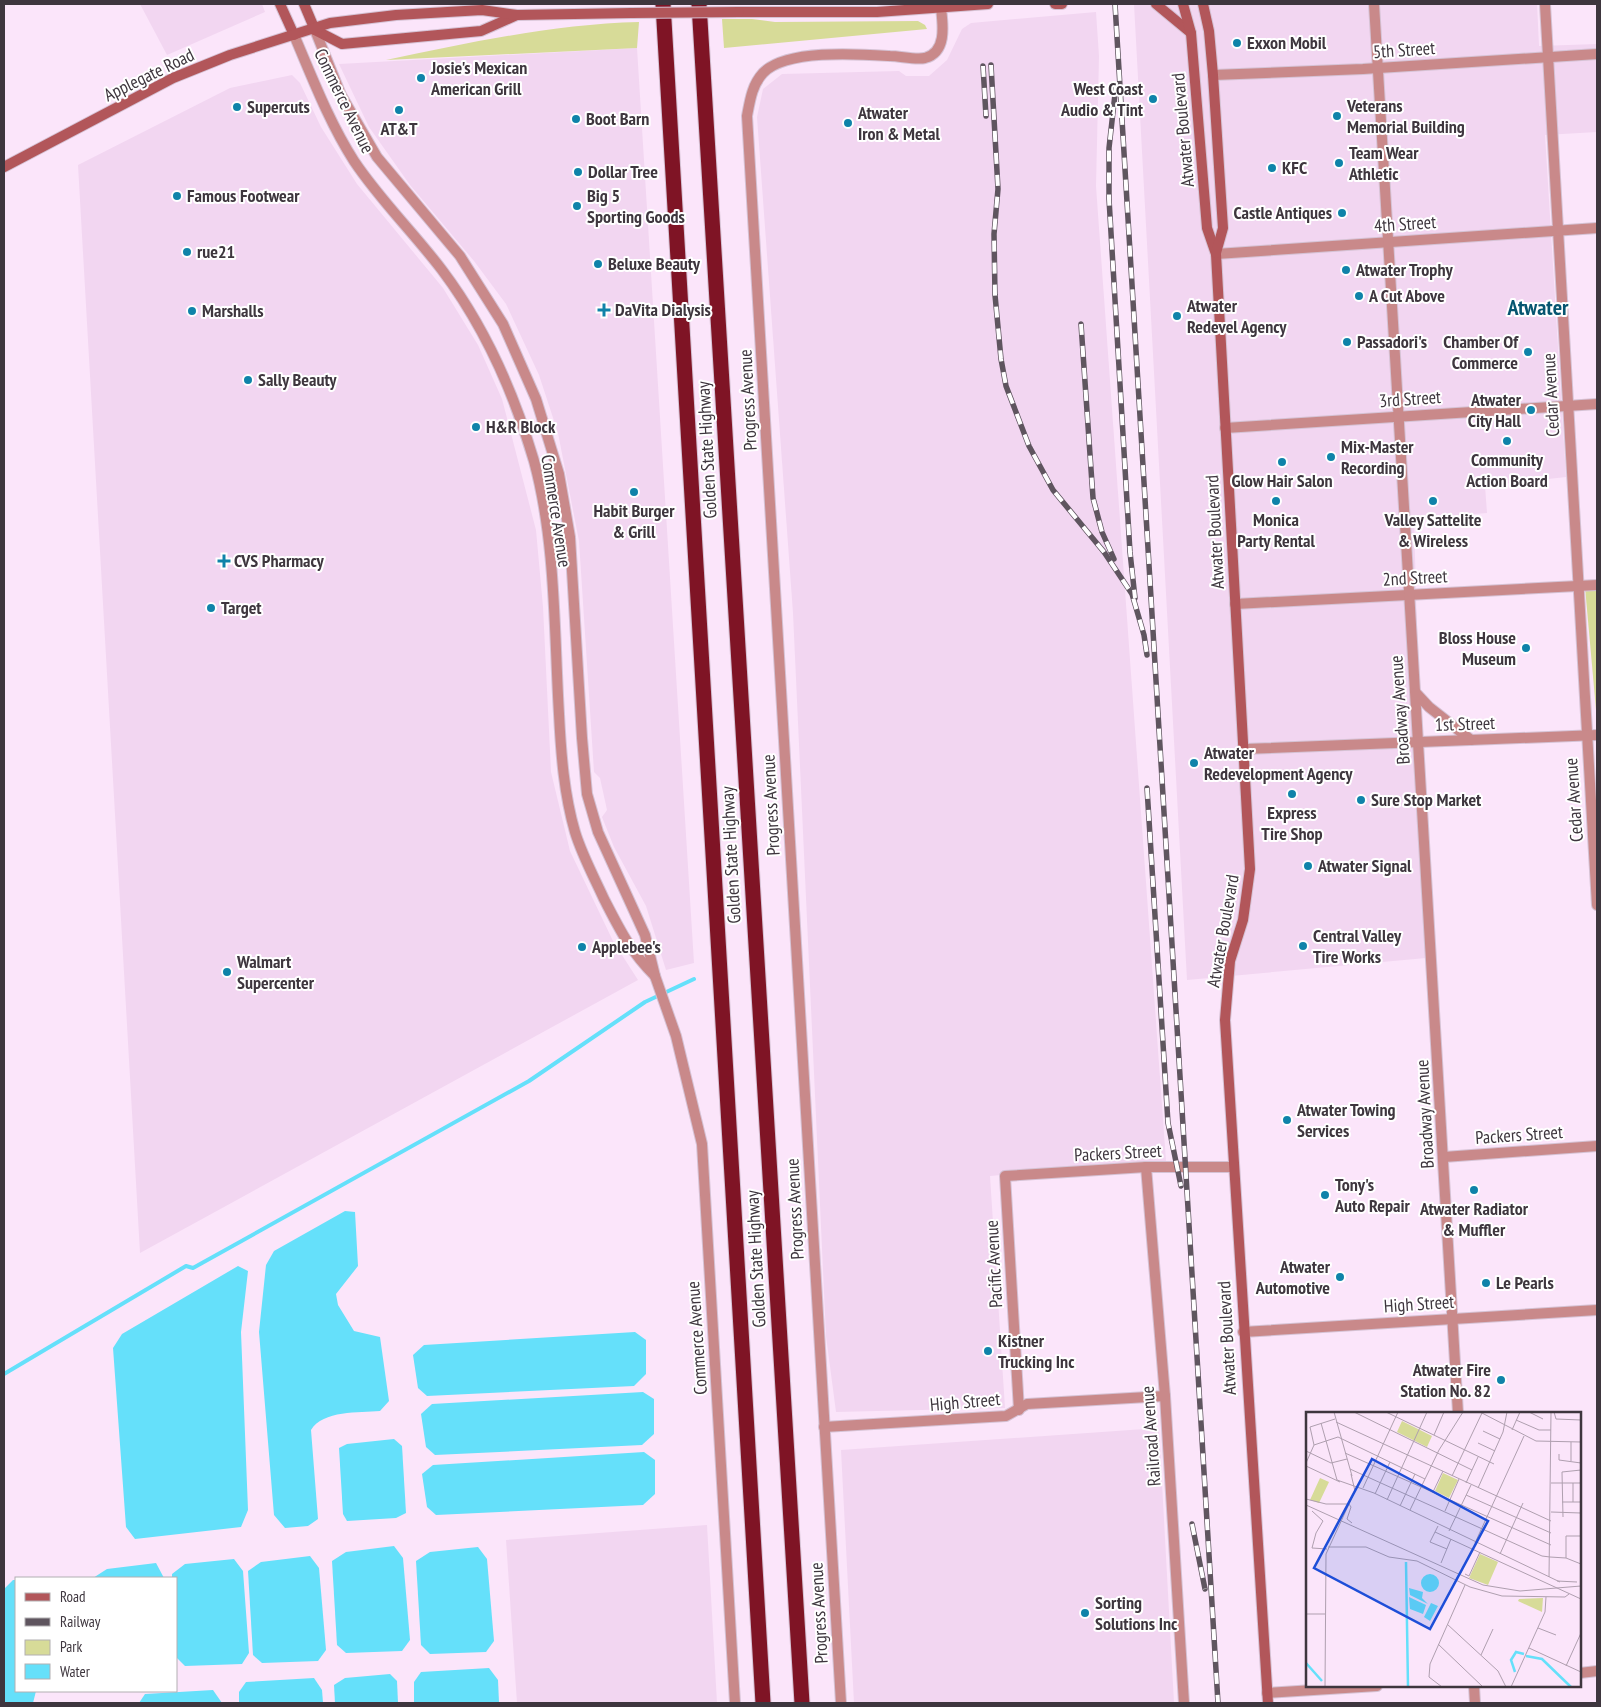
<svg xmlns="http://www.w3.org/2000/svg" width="1601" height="1707" font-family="'PT Sans Narrow',sans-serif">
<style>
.built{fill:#f2d6f1}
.green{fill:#d7db98}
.water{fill:#65e0fa}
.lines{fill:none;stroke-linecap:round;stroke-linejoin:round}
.stream{stroke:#65e0fa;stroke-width:4}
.minor-casing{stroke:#d5c2d4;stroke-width:12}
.tertiary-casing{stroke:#d5c2d4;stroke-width:12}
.secondary-casing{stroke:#d5c2d4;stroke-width:12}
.motorway-casing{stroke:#d5c2d4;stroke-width:17}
.minor{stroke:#c9898a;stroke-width:10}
.tertiary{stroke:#c9898a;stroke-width:10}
.secondary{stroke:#b2565a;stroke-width:10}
.motorway{stroke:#7f1425;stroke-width:15}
.rail-casing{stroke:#5f555f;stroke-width:5.5}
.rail{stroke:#fff;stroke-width:4;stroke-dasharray:11;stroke-linecap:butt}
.secondary-bridge-casing{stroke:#d5c2d4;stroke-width:12;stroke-linecap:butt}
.secondary-bridge{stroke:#b2565a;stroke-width:10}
.poi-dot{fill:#0f83a9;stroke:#fff;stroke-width:2}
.labels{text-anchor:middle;stroke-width:4;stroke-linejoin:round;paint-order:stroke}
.poi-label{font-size:18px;font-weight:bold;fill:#3e363e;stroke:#fff;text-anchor:start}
.street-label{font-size:18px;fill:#3e363e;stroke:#fff}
.district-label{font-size:22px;font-weight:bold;fill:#065570;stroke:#fff}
.inset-river{fill:none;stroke:#65e0fa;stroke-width:2.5}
.inset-road{fill:none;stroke:#af9faf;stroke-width:1}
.view{fill:#1d4ed8;fill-opacity:0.15;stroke:#1d4ed8;stroke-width:2.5}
.inset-edge{fill:none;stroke:#3e363e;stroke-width:2.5}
</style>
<rect width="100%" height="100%" fill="#fbe5fa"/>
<g class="built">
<path d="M140 4H262L265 12 167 55Z"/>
<path d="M1134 4H1537L1539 46 1597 44V132L1545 135 1566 477 1485 486 1487 513 1414 519 1426 958 1187 980Z"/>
<path d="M1096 12 1099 56 1096 186 1166 1161 990 1176 1005 1408 836 1412 826 1336 793 613 757 117 763 89 782 74 899 71 906 76H929L947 60 962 29 971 23Z"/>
<path d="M637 48 694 963 666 970 646 906 614 847 602 817 607 810 600 778 594 772 579 541 558 433 539 375 506 304 474 261 410 185 369 127 339 64Z"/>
<path d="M292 75 300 83 321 127 357 184 443 288 478 345 502 399 536 530 543 607 551 772 570 851 613 941 638 980 140 1253 78 165 230 88Z"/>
<path d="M1159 1428 1174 1703H854L841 1450Z"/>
<path d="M707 1525 717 1703H517L506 1540Z"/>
</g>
<g class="green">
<path d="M722 19H752L775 22 918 21 925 25 927 29 724 48Z"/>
<path d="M639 22 637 48 386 60C468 43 554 24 639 22Z"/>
<path d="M1585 587H1597V721Z"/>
</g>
<g class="water">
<path d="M345 1211 355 1212 358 1266 336 1294 338 1305 354 1331 380 1337 389 1401 380 1411C359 1413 323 1410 311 1430L318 1519 308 1526 285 1528 274 1515 259 1332 266 1265 274 1251Z"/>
<path d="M238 1266 248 1271 241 1332 248 1510 241 1527 135 1539 126 1527 113 1348 122 1334Z"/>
<path d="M635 1332 646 1340V1374L634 1386 427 1396 418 1388 413 1355 424 1345Z"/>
<path d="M643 1392 654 1399V1434L642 1445 435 1455 426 1447 421 1414 432 1404Z"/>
<path d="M394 1439 402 1446 406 1513 396 1518 347 1521 343 1514 339 1448 347 1444Z"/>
<path d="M644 1452 655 1460V1494L643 1505 436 1515 427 1507 422 1474 433 1465Z"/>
<path d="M394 1546 403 1558 410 1640 402 1651 346 1653 337 1645 332 1561 346 1552Z"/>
<path d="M478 1547 487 1559 494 1641 486 1652 430 1654 421 1645 416 1561 430 1552Z"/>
<path d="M310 1556 319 1568 326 1650 318 1661 262 1663 253 1655 248 1571 261 1562Z"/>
<path d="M234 1559 243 1571 249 1653 242 1664 185 1666 177 1658 176 1578H172V1574L185 1564Z"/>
<path d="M156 1563 164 1578H93L107 1569Z"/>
<path d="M13 1580H16V1691H36L33 1703H4V1589Z"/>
<path d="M489 1668 498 1680 499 1703H414V1682L421 1672Z"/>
<path d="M390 1674 397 1681 398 1703H335L334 1685 345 1678Z"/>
<path d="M314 1678 322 1690 323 1703H239V1692L246 1682Z"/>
<path d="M213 1690 222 1703H139L145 1694Z"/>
</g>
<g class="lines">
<path class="stream" d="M4 1374 186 1266 193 1268 529 1081 645 1002 694 979"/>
<defs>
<g id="minor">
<path d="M1545 4 1597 905"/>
<path d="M1213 75 1363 69 1597 54"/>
<path d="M1216 254 1597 228"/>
<path d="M1225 428 1597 404"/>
<path d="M1235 604 1597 585"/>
<path d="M1444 1157 1597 1146"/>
<path d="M1146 1167 1165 1396 1184 1703"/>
<path d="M1243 1332 1597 1310"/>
<path d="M1019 1410 1005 1176 1146 1167H1234"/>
<path d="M824 1427 1006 1416 1027 1404 1165 1396"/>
<path d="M1580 1673 1597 1671"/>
<path d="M1267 1693 1377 1686"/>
<path d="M841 1703 747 116C750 100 752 85 763 73 786 49 858 54 890 56 900 56 915 60 925 58 947 52 943 25 941 8"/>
</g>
<g id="tertiary">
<path d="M1374 4 1458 1413"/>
<path d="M315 30 341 95 377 157 460 256 503 324 536 399 559 474 570 537 582 738 587 794 598 832 645 935 655 976 676 1036 702 1144 735 1703"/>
<path d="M294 35C312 77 329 122 354 161 380 200 414 233 442 270 485 327 514 393 534 461 556 542 554 631 559 714 561 754 564 794 575 832 582 855 594 877 604 899 620 930 630 951 655 976"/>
<path d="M1416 693 1429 707 1471 740"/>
<path d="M1244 749 1597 735"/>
<path d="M1474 1686 1475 1703"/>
</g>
<g id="secondary">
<path d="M280 4 294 35"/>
<path d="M304 4 315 30"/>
<path d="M1055 4H1062"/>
<path d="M1156 4 1191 33"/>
<path d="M1183 4 1191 33 1207 228 1216 254 1250 869 1243 920 1230 961 1225 1020 1268 1703"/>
<path d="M1203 4 1209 31 1213 75 1223 228 1216 253"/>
<path d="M739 12H877L988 4"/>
<path d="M315 30 342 44 481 31 517 15"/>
<path d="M4 167 173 78 230 55 330 23 396 15 482 10 517 15 631 13"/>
</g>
<g id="motorway">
<path d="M663 4 763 1703"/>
<path d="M699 4 802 1703"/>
</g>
</defs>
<use href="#minor" class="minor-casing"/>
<use href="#tertiary" class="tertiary-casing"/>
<use href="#secondary" class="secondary-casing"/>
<use href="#motorway" class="motorway-casing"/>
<use href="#minor" class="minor"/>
<use href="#tertiary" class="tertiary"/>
<use href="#secondary" class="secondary"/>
<use href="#motorway" class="motorway"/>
<defs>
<g id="rail">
<path d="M1115 4 1218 1703"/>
<path d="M991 65 998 189 994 234 995 295 1001 359 1006 386 1029 446 1053 490 1104 552 1132 594 1144 635 1147 655"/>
<path d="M983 66 986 116"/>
<path d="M1116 85 1109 148V199L1130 552 1135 598"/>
<path d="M1081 324 1093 498 1102 532 1114 559"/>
<path d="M1147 788 1168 1123 1181 1186"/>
<path d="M1192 1524 1205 1589"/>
</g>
</defs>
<use href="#rail" class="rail-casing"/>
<use href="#rail" class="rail"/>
<defs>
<path id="secondary-bridge" d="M631 13 739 12"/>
</defs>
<use href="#secondary-bridge" class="secondary-bridge-casing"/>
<use href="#secondary-bridge" class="secondary-bridge"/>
</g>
<g class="poi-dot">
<circle cx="1237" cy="43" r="5"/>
<circle cx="421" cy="78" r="5"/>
<circle cx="1153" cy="99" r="5"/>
<circle cx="237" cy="107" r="5"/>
<circle cx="399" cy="110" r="5"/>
<circle cx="1337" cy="116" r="5"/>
<circle cx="576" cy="119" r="5"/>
<circle cx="848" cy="123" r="5"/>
<circle cx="1339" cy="163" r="5"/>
<circle cx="1272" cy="168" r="5"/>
<circle cx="578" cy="172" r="5"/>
<circle cx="177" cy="196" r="5"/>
<circle cx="577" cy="206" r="5"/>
<circle cx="1342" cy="213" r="5"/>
<circle cx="187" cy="252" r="5"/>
<circle cx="598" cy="264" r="5"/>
<circle cx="1346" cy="270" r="5"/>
<circle cx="1359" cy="296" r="5"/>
<path d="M601.5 302.5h5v5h5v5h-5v5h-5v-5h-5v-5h5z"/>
<circle cx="192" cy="311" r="5"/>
<circle cx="1177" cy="316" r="5"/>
<circle cx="1347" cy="342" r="5"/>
<circle cx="1528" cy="352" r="5"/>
<circle cx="248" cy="380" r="5"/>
<circle cx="1531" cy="410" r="5"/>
<circle cx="476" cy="427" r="5"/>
<circle cx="1507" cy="441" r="5"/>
<circle cx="1331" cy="457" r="5"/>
<circle cx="1282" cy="462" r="5"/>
<circle cx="634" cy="492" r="5"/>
<circle cx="1276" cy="501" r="5"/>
<circle cx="1433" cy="501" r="5"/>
<path d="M221.5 553.5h5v5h5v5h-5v5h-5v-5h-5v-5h5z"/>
<circle cx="211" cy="608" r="5"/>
<circle cx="1526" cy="648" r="5"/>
<circle cx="1194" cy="763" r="5"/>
<circle cx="1292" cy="794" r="5"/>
<circle cx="1361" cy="800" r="5"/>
<circle cx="1308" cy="866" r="5"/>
<circle cx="1303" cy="946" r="5"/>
<circle cx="582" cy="947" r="5"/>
<circle cx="227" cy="972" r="5"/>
<circle cx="1287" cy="1120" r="5"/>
<circle cx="1474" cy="1190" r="5"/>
<circle cx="1325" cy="1195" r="5"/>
<circle cx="1340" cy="1277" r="5"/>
<circle cx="1486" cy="1283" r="5"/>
<circle cx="988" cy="1351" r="5"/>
<circle cx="1501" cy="1380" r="5"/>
<circle cx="1085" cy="1613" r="5"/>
</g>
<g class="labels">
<g class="poi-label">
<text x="1247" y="49">Exxon Mobil</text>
<text x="431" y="74">Josie's Mexican<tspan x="431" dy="21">American Grill</tspan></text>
<text x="1143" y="95" text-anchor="end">West Coast<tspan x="1143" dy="21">Audio &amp; Tint</tspan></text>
<text x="1347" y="112">Veterans<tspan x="1347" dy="21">Memorial Building</tspan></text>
<text x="247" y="113">Supercuts</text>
<text x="858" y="119">Atwater<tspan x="858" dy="21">Iron &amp; Metal</tspan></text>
<text x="586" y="125">Boot Barn</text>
<text x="399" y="135" text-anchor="middle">AT&amp;T</text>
<text x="1349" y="159">Team Wear<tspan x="1349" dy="21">Athletic</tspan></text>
<text x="1282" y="174">KFC</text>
<text x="588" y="178">Dollar Tree</text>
<text x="187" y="202">Famous Footwear</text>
<text x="587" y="202">Big 5<tspan x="587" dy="21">Sporting Goods</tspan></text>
<text x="1332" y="219" text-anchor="end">Castle Antiques</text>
<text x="197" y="258">rue21</text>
<text x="608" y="270">Beluxe Beauty</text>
<text x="1356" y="276">Atwater Trophy</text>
<text x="1369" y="302">A Cut Above</text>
<text x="1187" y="312">Atwater<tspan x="1187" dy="21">Redevel Agency</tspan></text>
<text x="615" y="316">DaVita Dialysis</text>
<text x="202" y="317">Marshalls</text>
<text x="1357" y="348">Passadori's</text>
<text x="1518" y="348" text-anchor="end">Chamber Of<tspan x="1518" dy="21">Commerce</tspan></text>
<text x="258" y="386">Sally Beauty</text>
<text x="1521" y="406" text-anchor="end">Atwater<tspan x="1521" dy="21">City Hall</tspan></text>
<text x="486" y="433">H&amp;R Block</text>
<text x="1341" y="453">Mix-Master<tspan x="1341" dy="21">Recording</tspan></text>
<text x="1507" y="466" text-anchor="middle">Community<tspan x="1507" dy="21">Action Board</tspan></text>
<text x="1282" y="487" text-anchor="middle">Glow Hair Salon</text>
<text x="634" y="517" text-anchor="middle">Habit Burger<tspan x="634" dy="21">&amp; Grill</tspan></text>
<text x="1276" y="526" text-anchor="middle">Monica<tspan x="1276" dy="21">Party Rental</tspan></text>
<text x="1433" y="526" text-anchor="middle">Valley Sattelite<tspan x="1433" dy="21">&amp; Wireless</tspan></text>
<text x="234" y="567">CVS Pharmacy</text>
<text x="221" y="614">Target</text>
<text x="1516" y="644" text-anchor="end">Bloss House<tspan x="1516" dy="21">Museum</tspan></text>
<text x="1204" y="759">Atwater<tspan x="1204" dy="21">Redevelopment Agency</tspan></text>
<text x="1371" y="806">Sure Stop Market</text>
<text x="1292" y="819" text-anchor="middle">Express<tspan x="1292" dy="21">Tire Shop</tspan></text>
<text x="1318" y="872">Atwater Signal</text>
<text x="1313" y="942">Central Valley<tspan x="1313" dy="21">Tire Works</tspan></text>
<text x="592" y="953">Applebee's</text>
<text x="237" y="968">Walmart<tspan x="237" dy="21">Supercenter</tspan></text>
<text x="1297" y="1116">Atwater Towing<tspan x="1297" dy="21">Services</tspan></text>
<text x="1335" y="1191">Tony's<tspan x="1335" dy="21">Auto Repair</tspan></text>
<text x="1474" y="1215" text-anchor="middle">Atwater Radiator<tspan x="1474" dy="21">&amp; Muffler</tspan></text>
<text x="1330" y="1273" text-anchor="end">Atwater<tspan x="1330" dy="21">Automotive</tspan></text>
<text x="1496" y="1289">Le Pearls</text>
<text x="998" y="1347">Kistner<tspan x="998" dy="21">Trucking Inc</tspan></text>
<text x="1491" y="1376" text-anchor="end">Atwater Fire<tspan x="1491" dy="21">Station No. 82</tspan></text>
<text x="1095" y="1609">Sorting<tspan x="1095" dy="21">Solutions Inc</tspan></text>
</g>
<g class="street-label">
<text transform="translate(1404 50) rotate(-4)" y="6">5th Street</text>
<text transform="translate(149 75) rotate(-26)" y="6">Applegate Road</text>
<text transform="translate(344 101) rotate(64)" y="6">Commerce Avenue</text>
<text transform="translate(1183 130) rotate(-95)" y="6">Atwater Boulevard</text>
<text transform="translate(1405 224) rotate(-4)" y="6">4th Street</text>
<text transform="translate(1551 395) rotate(-93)" y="6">Cedar Avenue</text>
<text transform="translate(1410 399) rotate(-4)" y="6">3rd Street</text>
<text transform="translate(748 400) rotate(-93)" y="6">Progress Avenue</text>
<text transform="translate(707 450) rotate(-93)" y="6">Golden State Highway</text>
<text transform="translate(556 511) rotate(81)" y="6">Commerce Avenue</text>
<text transform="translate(1215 532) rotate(-93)" y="6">Atwater Boulevard</text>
<text transform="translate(1415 578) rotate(-3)" y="6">2nd Street</text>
<text transform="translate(1400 710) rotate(-94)" y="6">Broadway Avenue</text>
<text transform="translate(1465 724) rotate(-2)" y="6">1st Street</text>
<text transform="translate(1574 800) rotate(-94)" y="6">Cedar Avenue</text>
<text transform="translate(771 805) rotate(-93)" y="6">Progress Avenue</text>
<text transform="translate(731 855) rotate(-93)" y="6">Golden State Highway</text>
<text transform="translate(1223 931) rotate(-80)" y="6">Atwater Boulevard</text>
<text transform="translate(1425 1114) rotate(-93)" y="6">Broadway Avenue</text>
<text transform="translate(1519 1135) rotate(-4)" y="6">Packers Street</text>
<text transform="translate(1118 1153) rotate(-3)" y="6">Packers Street</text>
<text transform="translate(795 1209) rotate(-93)" y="6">Progress Avenue</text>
<text transform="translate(756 1259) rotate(-93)" y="6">Golden State Highway</text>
<text transform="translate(994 1264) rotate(-93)" y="6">Pacific Avenue</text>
<text transform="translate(1419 1304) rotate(-4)" y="6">High Street</text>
<text transform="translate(697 1338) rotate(-94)" y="6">Commerce Avenue</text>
<text transform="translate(1227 1338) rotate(-93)" y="6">Atwater Boulevard</text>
<text transform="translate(965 1402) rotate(-5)" y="6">High Street</text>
<text transform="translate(1151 1436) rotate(-94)" y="6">Railroad Avenue</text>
<text transform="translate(819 1613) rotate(-93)" y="6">Progress Avenue</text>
</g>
<g class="district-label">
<text x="1538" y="315">Atwater</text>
</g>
</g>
<g transform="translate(1306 1412)">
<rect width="275" height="275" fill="#fbe5fa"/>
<path d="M96 9 126 24 121 35 91 20ZM137 61 152 68 143 86 129 79ZM14 66 23 70 13 91 4 88ZM174 142 192 150 182 173 163 166ZM237 186 236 200 212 189 213 187Z" fill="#d7db98"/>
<path d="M115 171a9 9 0 1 1 18 0a9 9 0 1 1-18 0ZM103 176 117 180 116 186 122 192 104 183ZM103 185 120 193 117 202 104 197ZM125 191 132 194 124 209 118 205Z" fill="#65e0fa"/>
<path class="inset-river" d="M100 150 102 275M220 244 236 247 265 275M0 251 16 269M209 260 205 248 210 240 218 242"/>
<path class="inset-road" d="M28 0 46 64M48 0 166 58M80 0 188 52M174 0 230 29 275 30M223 0 237 7M248 0 250 7 275 8M210 8 233 18H245M30 10 245 109M15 11 31 68M206 18 214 0M177 19 194 27M128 23 138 0M172 31 189 39M8 33 32 25 119 67M0 39 25 51 41 47M39 41 245 133M253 42V48L275 51M265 49V30M0 51 8 33 4 15 29 7M0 54 34 70M44 57 236 144 244 145M146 64 176 1M31 68 68 81 254 170M160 71 172 45M245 71H275M57 76 92 0M172 76 197 20 201 0M127 80 137 59M69 82 84 50M160 83 245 121M0 87 20 92M81 88 121 0M256 90H275M267 90V71M20 92H43M43 92 45 95 41 107 46 111M0 93 177 173 214 179 275 174M94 94 109 62M104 98 133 38 157 0M6 99 17 109 10 121M139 99 153 67M245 100 275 101M257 105 256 60 275 58M132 114 124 130 141 137M143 119 165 73M129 120 275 187M10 121 6 136 21 137M169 131 218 24M22 135H60L83 145 111 149 164 175 196 184 259 185 263 182M194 142 217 91M244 145 260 146 275 152M260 146V124H275M135 151 145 127M159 162 163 164 174 140M243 165 245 0M251 169 271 170M0 202H19M141 212 192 259 200 275M232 216 250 223M132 232 177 275M223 236 275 260M175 243 187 217M260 254 275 221M19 275 20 142 49 79 45 62M136 275 123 265 124 252 159 173M205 275 239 200 240 185"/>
<path class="view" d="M66 47 182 109 124 217 8 156Z"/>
<rect width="275" height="275" class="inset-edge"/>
</g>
<rect width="1601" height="1707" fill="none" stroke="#3e363e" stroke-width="10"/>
<rect x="15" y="1577" width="162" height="115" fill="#ffffff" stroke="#b2afb2"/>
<rect x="25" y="1593" width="25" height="8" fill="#b2565a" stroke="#b2afb2"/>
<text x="60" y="1602" font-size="15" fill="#3e363e">Road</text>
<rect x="25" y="1618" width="25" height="8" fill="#5f555f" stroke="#b2afb2"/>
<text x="60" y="1627" font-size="15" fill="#3e363e">Railway</text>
<rect x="25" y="1640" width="25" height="15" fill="#d7db98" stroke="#b2afb2"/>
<text x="60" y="1652" font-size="15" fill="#3e363e">Park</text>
<rect x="25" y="1664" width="25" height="15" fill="#65e0fa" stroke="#b2afb2"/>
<text x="60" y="1677" font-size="15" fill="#3e363e">Water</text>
</svg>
